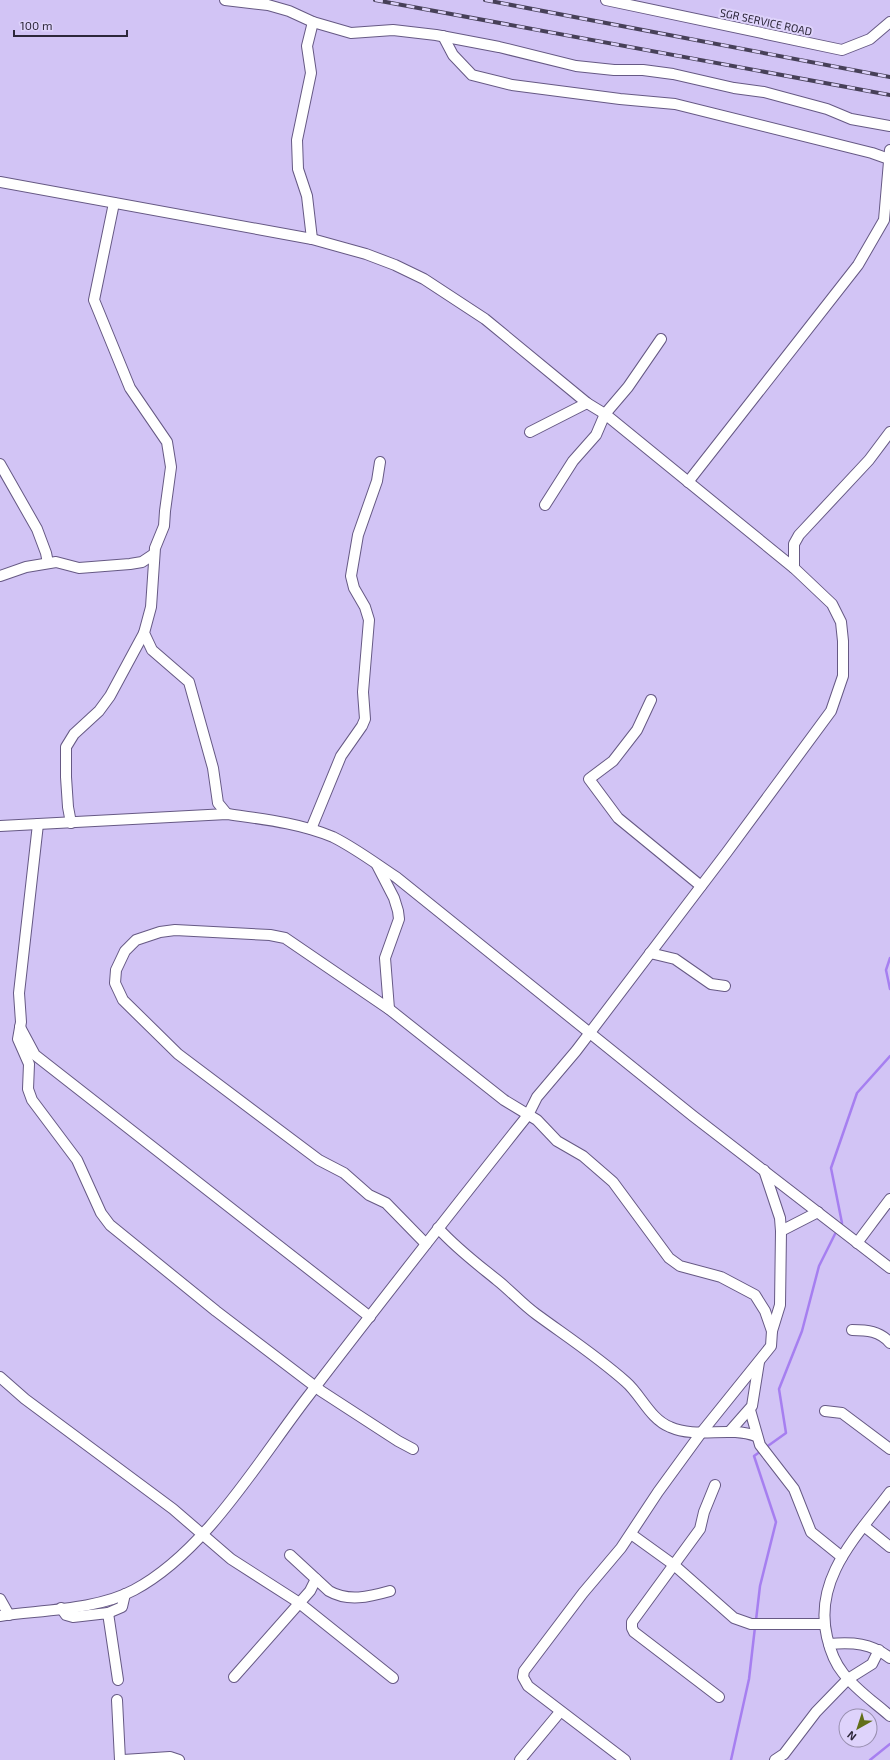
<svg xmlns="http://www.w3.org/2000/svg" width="890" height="1760" font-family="'Exo 2',sans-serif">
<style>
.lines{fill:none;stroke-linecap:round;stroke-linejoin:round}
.stream{stroke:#a67ff0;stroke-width:2.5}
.minor-casing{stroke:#665984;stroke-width:12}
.minor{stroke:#fff;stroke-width:10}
.rail-casing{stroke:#474058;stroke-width:4}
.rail{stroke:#ded3fb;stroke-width:2.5;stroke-dasharray:8;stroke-linecap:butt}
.labels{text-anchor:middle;stroke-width:4;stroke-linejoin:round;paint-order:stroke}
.street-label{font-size:11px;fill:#2d273a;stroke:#ded3fb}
</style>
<rect width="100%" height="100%" fill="#d2c4f5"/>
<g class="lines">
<g class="stream">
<path d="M890 958 886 970 890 989"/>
<path d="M842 1223 831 1168 857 1093 890 1056"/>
<path d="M765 1448 786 1433 779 1389 802 1331 819 1266 835 1234"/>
<path d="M756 1620 760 1586 776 1522 754 1456 761 1451"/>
<path d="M731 1760 749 1679 755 1627"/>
<path d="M870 1760 890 1744"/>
</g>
<defs>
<g id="minor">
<path d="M225 0 268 5 289 11 313 22 351 33 393 30 436 35 499 47 576 66 614 70H643L673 74 734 88 764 92 827 109 851 119 890 126"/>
<path d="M606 0 842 50 870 39 890 22"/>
<path d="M443 36 453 55 472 75 512 85 620 99 675 104 872 153 889 159"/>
<path d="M0 182 312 239 366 254 395 265 424 279 485 319 587 403 605 414 794 568 832 604 841 622 843 641V676L831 711 727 852 576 1051 537 1097 528 1115C453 1209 379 1304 306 1399 257 1463 205 1552 134 1590 97 1610 41 1610 0 1616"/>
<path d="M114 203 94 300 130 388 167 442 171 467 165 511 164 526 155 548 151 607 144 633 152 650 189 682 213 768 218 803 227 814"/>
<path d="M312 239 307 196 298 169 297 140 311 73 307 46 313 22"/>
<path d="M530 432 587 403"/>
<path d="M0 464 37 529 46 553 48 563"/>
<path d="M688 482 858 265 884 220 890 150"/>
<path d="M545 505 573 461 596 435 605 414 628 387 661 339"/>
<path d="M794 568V544L799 535 869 460 890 432"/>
<path d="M0 576 26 567 56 562 79 568 130 564 142 562 154 554"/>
<path d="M651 700 637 730 613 761 589 779 618 818 701 886"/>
<path d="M71 823 68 807 66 777V747L74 734 99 711 110 696 144 633"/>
<path d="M38 824 19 993 21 1022 18 1039 29 1064 28 1089 32 1100 77 1160 101 1213 110 1225 216 1311 321 1391 398 1441 413 1449"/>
<path d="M0 826 227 814C262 819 300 823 333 837 355 848 375 863 396 877L693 1116 890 1268"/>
<path d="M311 829 341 756 362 726 365 719 363 692 369 620 365 607 354 588 351 576 358 535 377 481 380 462"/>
<path d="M377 865 394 898 398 911 399 919 385 958 389 1009"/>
<path d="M650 953 675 959 711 984 725 986"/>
<path d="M20 1027 35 1055 370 1317"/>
<path d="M438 1228C457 1249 476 1263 497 1280 511 1291 522 1304 536 1314 566 1336 598 1357 626 1382 641 1395 650 1419 670 1427 697 1439 728 1426 756 1436"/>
<path d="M781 1231 818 1212"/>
<path d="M857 1243 890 1199"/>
<path d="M426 1244 386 1203 369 1195 344 1173 319 1160 178 1054 123 1000 115 983 116 970 125 951 136 940 160 932 175 930 270 935 285 938 389 1009 504 1100 537 1120 557 1141 583 1156 613 1182 669 1258 680 1266 721 1277 755 1295 765 1311 772 1331"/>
<path d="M852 1330C867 1330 880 1331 890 1343"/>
<path d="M0 1377 25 1399 173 1509 231 1559 298 1602 393 1678"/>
<path d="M750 1410 760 1445 794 1489 811 1532 842 1557"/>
<path d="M825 1411 842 1413 890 1449"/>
<path d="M730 1431 752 1406 759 1362"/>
<path d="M715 1485 704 1512 700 1529 632 1622V1628L634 1632 719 1697"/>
<path d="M890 1492C858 1535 813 1578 827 1637 830 1650 834 1662 843 1673 855 1689 874 1702 890 1716"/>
<path d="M864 1526 890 1547"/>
<path d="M631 1534 674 1565 734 1618 751 1624H824"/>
<path d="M290 1555 329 1591C348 1602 369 1597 390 1591"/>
<path d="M0 1599 9 1615"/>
<path d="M61 1608 66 1615 73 1617 108 1613 118 1680"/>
<path d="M108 1613 122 1607 125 1594"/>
<path d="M829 1644C853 1642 871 1643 890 1658"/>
<path d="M234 1677 310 1591 316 1579"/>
<path d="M117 1700 120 1760"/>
<path d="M123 1760 170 1757 179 1760"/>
<path d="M520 1760 560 1712"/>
<path d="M625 1760 528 1686 523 1677 524 1671 583 1593 621 1548 658 1492 701 1433 771 1346 772 1331 780 1305 781 1231 780 1218 764 1170"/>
<path d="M775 1760 784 1754 816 1712 848 1679 872 1664 879 1650"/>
</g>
</defs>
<use href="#minor" class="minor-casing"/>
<use href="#minor" class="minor"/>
<defs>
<g id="rail">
<path d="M375 0 890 95"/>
<path d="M485 0 890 77"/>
</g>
</defs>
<use href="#rail" class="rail-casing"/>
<use href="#rail" class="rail"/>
</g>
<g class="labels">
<g class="street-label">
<text transform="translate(766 22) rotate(12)" y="4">SGR SERVICE ROAD</text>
</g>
</g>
<g transform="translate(858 1728) rotate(219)"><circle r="19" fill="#ded3fb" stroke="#978eae"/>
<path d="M0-3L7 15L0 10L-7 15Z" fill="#626f19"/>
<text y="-6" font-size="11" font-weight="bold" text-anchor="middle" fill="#2d273a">N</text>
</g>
<path d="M14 30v6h113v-6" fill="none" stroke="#2d273a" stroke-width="2"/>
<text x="20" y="30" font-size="12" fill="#2d273a" stroke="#ded3fb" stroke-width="3" paint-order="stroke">100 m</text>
</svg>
